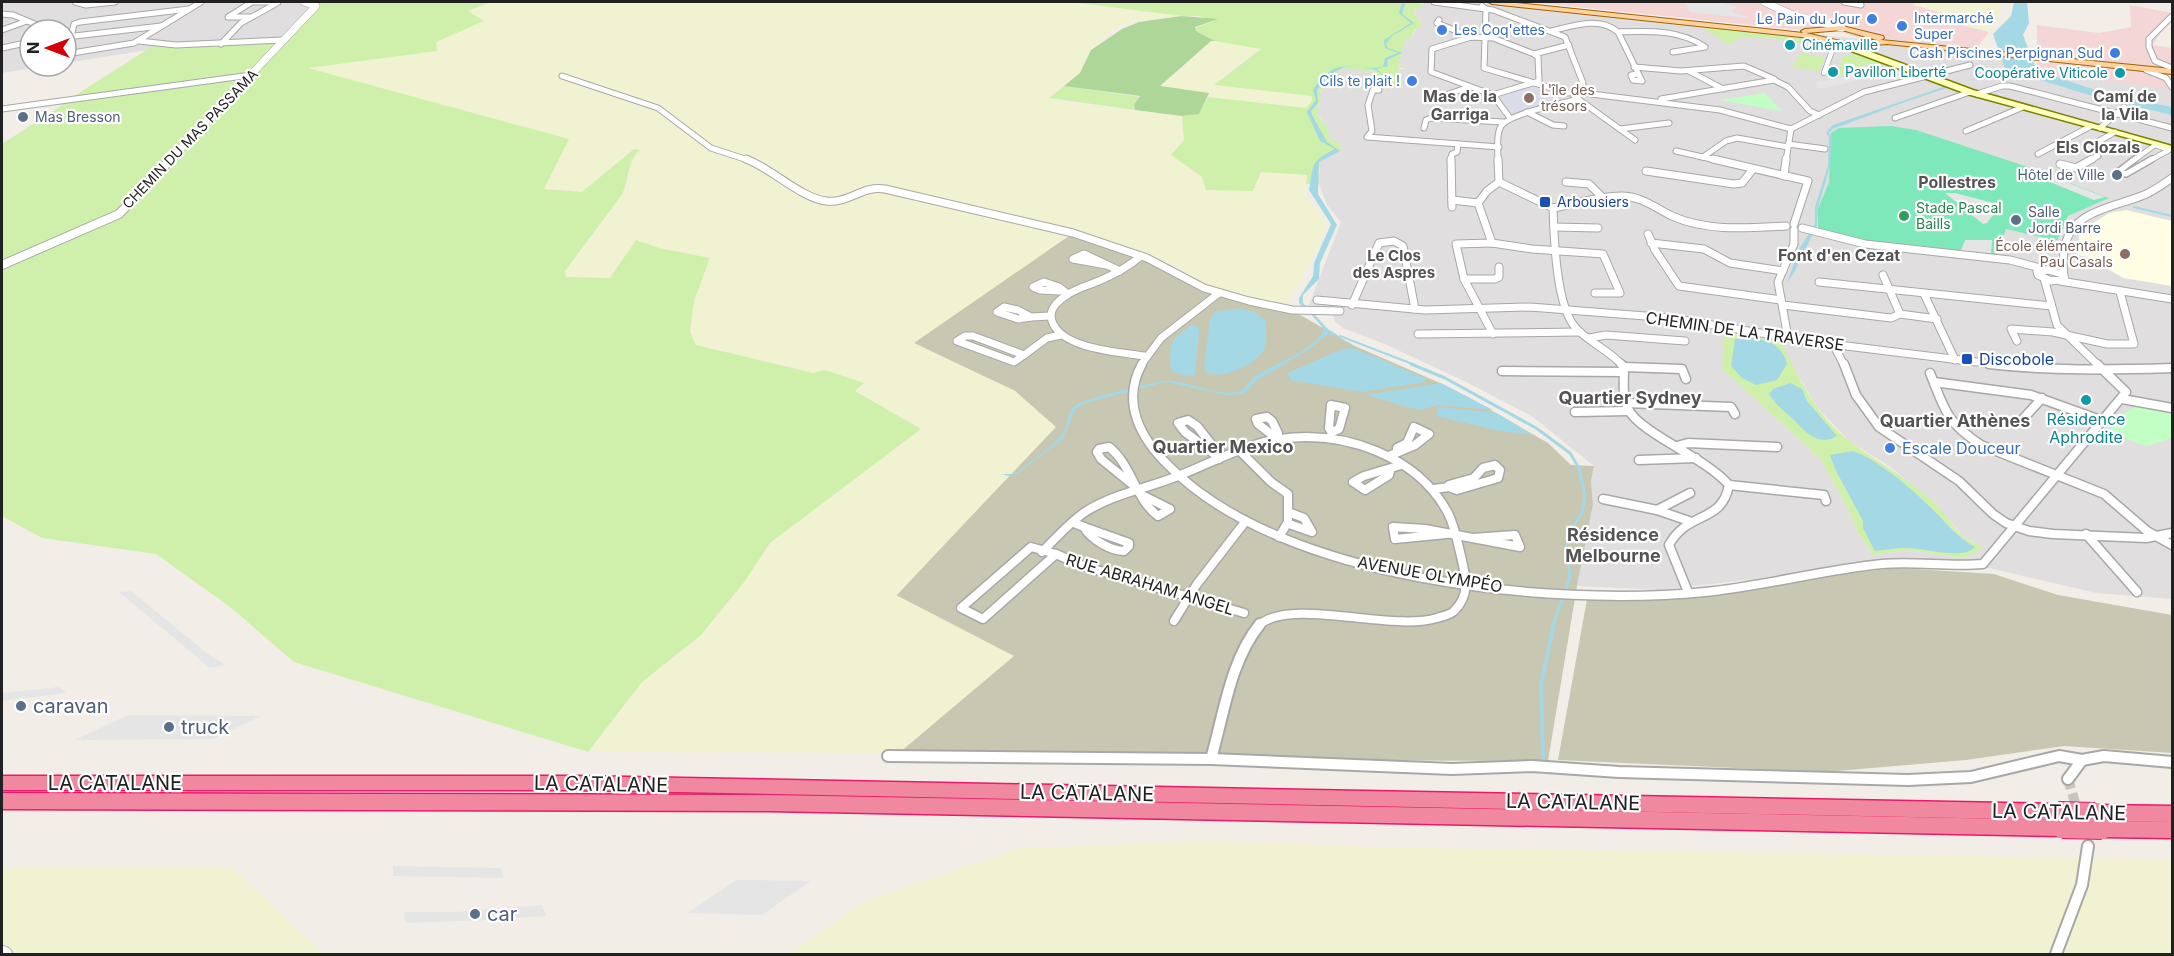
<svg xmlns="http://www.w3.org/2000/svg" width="2174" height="956" font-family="Inter,sans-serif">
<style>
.residential{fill:#e0dede;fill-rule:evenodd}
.commercial{fill:#f4d6d6}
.education{fill:#fffee4}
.construction{fill:#c8c7b2}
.farmland{fill:#f1f2d2}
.grass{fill:#cff0aa}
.forest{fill:#add698}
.park{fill:#c2ffc5}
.pitch{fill:#7fe8bb}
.parking{fill:#e5e5e5}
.plaza{fill:#dbdce9}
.water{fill:#a4d8e4}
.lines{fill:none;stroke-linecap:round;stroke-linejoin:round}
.stream-far2{stroke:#a4d8e4;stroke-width:2}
.stream-far1{stroke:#a4d8e4;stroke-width:3}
.stream{stroke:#a4d8e4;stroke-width:4}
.minor-tunnel{stroke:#c8c5bf;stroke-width:10;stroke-dasharray:10 5;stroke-linecap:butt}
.pedestrian-far1-casing{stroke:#a8a8a8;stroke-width:6}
.pedestrian-casing{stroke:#a8a8a8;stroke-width:8}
.minor-far3-casing{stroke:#a8a8a8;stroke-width:7}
.minor-far2-casing{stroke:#a8a8a8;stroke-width:9}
.minor-far1-casing{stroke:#a8a8a8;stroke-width:11}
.minor-casing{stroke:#a8a8a8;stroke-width:14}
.tertiary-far2-casing{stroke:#a8a8a8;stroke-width:8}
.tertiary-far1-casing{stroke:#a8a8a8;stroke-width:10}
.tertiary-casing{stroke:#a8a8a8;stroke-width:16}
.secondary-casing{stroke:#788100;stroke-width:3}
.primary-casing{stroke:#9f6400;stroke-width:2}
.motorway-casing{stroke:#ed1869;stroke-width:3}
.pedestrian-far1{stroke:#fff;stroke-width:4.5}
.pedestrian{stroke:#fff;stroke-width:5}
.minor-far3{stroke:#fff;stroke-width:5}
.minor-far2{stroke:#fff;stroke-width:7}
.minor-far1{stroke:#fff;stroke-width:8}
.minor{stroke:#fff;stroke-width:10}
.tertiary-far2{stroke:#fff;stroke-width:7}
.tertiary-far1{stroke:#fff;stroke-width:8}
.tertiary{stroke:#fff;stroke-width:14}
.secondary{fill:#feffb9;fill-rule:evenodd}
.primary{fill:#ffd2a0;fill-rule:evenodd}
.motorway{fill:#f089a0;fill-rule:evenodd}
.motorway-bridge-casing{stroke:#ed1869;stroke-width:22;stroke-linecap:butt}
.motorway-bridge{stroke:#f089a0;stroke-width:20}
.shop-dot{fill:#3f7fe0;stroke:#fff;stroke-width:2}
.culture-dot{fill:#0f9aa8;stroke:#fff;stroke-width:2}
.education-dot{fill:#8d6e63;stroke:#fff;stroke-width:2}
.service-dot{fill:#5c6f8a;stroke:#fff;stroke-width:2}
.transit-dot{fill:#1a4fb4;stroke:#fff;stroke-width:2}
.leisure-dot{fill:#2e9e5b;stroke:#fff;stroke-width:2}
.labels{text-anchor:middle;stroke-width:4.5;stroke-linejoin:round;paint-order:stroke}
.far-shop-label{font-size:14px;fill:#366cbe;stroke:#fff;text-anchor:end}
.far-culture-label{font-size:14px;fill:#0d838f;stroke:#fff;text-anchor:start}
.far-education-label{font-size:14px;fill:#785e54;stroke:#fff;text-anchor:start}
.far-service-label{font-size:14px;fill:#4e5e75;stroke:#fff;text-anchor:start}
.far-street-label{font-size:14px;fill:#212121;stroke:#fff}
.far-transit-label{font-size:14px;fill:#164399;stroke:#fff;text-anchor:start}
.far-leisure-label{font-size:14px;fill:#27864d;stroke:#fff;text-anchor:start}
.far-neighbourhood-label{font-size:15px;font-weight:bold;fill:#545454;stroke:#fff}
.far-quarter-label{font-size:16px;font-weight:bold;fill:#545454;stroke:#fff}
.street-label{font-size:16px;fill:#212121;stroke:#fff}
.transit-label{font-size:16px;fill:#164399;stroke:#fff;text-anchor:start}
.culture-label{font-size:16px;fill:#0d838f;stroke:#fff}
.shop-label{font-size:16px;fill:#366cbe;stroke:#fff;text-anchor:start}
.neighbourhood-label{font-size:18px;font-weight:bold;fill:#545454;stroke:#fff}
.near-service-label{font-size:20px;fill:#4e5e75;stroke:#fff;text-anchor:start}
.near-street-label{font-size:20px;fill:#212121;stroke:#fff}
</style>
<rect width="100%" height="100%" fill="#f2eee7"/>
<g class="residential">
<path d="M2 2H299L313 7 283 37 275 40 174 45 160 42 147 50 66 63V30H30V66H46L2 73Z"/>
<path d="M1426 2H1473L1975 50 2000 55 2005 66 2045 73 2171 88 2172 599 2096 593 1963 562 1896 558 1779 576 1660 590 1577 586 1593 504 1591 481 1594 466 1533 417 1466 382 1387 345 1345 329 1335 322 1331 309 1309 305 1341 222 1327 205 1319 184 1320 163 1324 157 1341 145 1327 138 1323 121 1317 114 1321 89 1339 70 1346 67 1374 72 1395 85 1403 81 1397 69H1406L1398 66 1403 46 1405 39 1411 38 1421 21 1415 16 1414 10ZM1793 367 1817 407 1849 441 1889 466 1936 504 1965 539 1982 546 1962 558 1907 550 1873 555 1858 533 1849 511 1820 458 1722 369Z"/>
</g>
<g class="commercial">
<path d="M1529 2H1916L1914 5 1966 19 1962 25 1989 32 1975 50 1858 38 1818 23 1821 27 1799 30Z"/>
<path d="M2130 5 2172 13 2153 45 2172 48V89L2045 73 2037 65V25L2099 33 2131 27Z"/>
</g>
<path class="education" d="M2126 210 2172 221V286L2123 278 2088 257 2078 255 2079 236 2093 223 2109 213Z"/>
<g class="construction">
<path d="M1073 233 1286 307 1355 346 1440 383 1475 401 1548 443 1571 465 1594 466 1591 481 1593 504 1577 586 1548 761 1314 760 899 753 896 596 1055 427 1015 391 913 343Z"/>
<path d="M1898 568 1994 574 2058 595 2172 615V753L2064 746 1966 760 1825 772 1558 760 1587 599Z"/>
</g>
<g class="farmland">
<path d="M491 2H1069L1182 16 1132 21 1115 28 1091 50 1080 74 1050 95 1055 100 1070 103 1182 116 1184 140 1171 155 1202 177 1261 172 1307 175 1305 195 1326 221 1325 233 1286 307 1211 289 1149 258 1073 233 914 343 1015 391 1056 427 896 595 1014 656 899 753 589 752 642 682 701 635 745 581 770 543 921 429 854 390 864 384 825 370 813 373 696 345 690 332 694 301 709 258 659 248 636 240 610 278 566 277 565 271 603 223 628 184 630 163 639 150 634 149 582 192 543 189 568 139 306 68 437 51 435 42 483 21 467 12Z"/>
<path d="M1916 2H2001L1998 22 1989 32 1962 24 1966 19 1913 5Z"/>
<path d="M1212 41 1262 48 1223 76 1215 85 1313 96 1312 101 1306 108 1208 97V95L1159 86Z"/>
<path d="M1212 841 1414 848 2172 859V954H789L863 902 1020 848Z"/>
<path d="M232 867 323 954H18L2 946V868Z"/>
</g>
<g class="grass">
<path d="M307 2H491L468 11 484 21 436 42 437 51 308 68 569 139 544 189 582 192 634 149 640 150C626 161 630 181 621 196L565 271 566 277 610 278 636 240 659 248 710 258 694 301 690 332 696 345 813 373 825 370 864 383 855 391 921 429 770 543 745 581 701 635 642 682 588 752 294 662 230 607 156 554 42 538 2 516V267L111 221 319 6Z"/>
<path d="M1070 2H1418L1425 5 1414 10V14L1422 23 1418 29H1415L1411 38 1405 39 1398 66 1406 67 1397 69 1403 81 1399 83 1401 85H1395L1374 72 1343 68 1321 89 1317 115 1326 125 1329 135H1325L1341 145 1340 151C1319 159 1318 162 1319 184H1306L1307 175 1261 172 1253 191 1206 190 1202 177 1171 155 1184 140 1182 116 1199 114 1208 97 1306 108 1312 101V96L1214 85 1261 49 1215 41 1196 31 1195 28 1214 21 1199 16H1182Z"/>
<path d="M1699 26 1811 38 1883 62 1849 70 1850 77 1837 75 1843 56 1854 55 1852 52 1765 37 1740 38 1730 45Z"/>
<path d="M279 42 249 74 71 98 154 45Z"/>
<path d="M1800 53 1825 58 1819 71 1793 67Z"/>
<path d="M246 77 115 214 2 263V144L67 102Z"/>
<path d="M1064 86 1141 97 1134 105 1135 110 1049 98Z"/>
<path d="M1724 331 1781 342C1799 378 1817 418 1851 442 1879 463 1910 480 1936 504 1947 514 1954 530 1966 539 1970 542 1978 544 1983 546L1978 552 1962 558 1907 550 1873 555 1858 533 1849 511 1820 458 1722 369Z"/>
</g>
<path class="forest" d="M1182 16 1218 19 1195 27 1196 31 1215 41H1211L1160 86 1209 93 1199 114 1182 116 1135 110 1134 105 1140 96 1064 86 1080 73 1091 50 1122 29 1139 22Z"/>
<g class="park">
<path d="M1765 93 1782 111 1720 100Z"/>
<path d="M2138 404 2172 410V438L2146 446 2108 432 2122 415Z"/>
</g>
<path class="pitch" d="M1891 126 1916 130 2028 167 2109 198 2068 216 2057 241 2006 229 1996 256 1860 241 1818 228V209L1829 182 1831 133 1839 128Z"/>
<g class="parking">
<path d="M1675 2H1719L1738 7 1732 12 1748 16 1745 18 1690 12 1686 4Z"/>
<path d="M1865 66 1884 74 1821 89 1817 87 1816 82 1850 76 1849 70Z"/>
<path d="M2043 173 2105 197 2094 200 2035 176Z"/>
<path d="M1945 193H1955L2001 205 1987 223 1983 224Z"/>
<path d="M1965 240H1992L1991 255 1960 253Z"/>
<path d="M131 591 208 654 225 665 210 668 119 592Z"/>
<path d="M59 687 66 693 2 701V693Z"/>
<path d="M128 715 261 716 213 739 75 740Z"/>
<path d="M393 866 501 868 504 878 393 876Z"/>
<path d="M736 880 811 881 762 915 688 913Z"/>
<path d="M542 905 546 916 486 920 405 923 404 912H456Z"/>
</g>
<path class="plaza" d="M1539 85 1566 94V96L1513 114H1510L1497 98Z"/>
<g class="water">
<path d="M1402 2 1405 4 1402 14 1414 23 1392 36 1386 44 1388 48 1402 53 1387 60 1388 66 1376 69 1398 86 1374 69 1346 66 1331 74 1317 90 1318 103 1311 111 1312 115 1327 142 1340 151 1319 162 1318 194 1337 225 1320 263 1319 279 1303 295V303L1309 309H1305L1299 303V298L1313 276 1314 263 1331 224 1309 190C1314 163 1310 162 1335 149L1320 141 1307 112 1316 100 1313 90C1338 53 1348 72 1383 67L1385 58 1398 53 1385 48 1384 40 1411 23 1399 13Z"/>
<path d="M2014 2H2027L2029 23 2023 35 2037 71 2108 94 2172 107V115L2096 97 2011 71 1952 84 2006 71 1993 34 2011 16Z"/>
<path d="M1946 86 1950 87C1915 98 1883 110 1849 123 1840 127 1835 126 1829 133L1832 138 1830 166 1818 208 1817 225 1795 271 1787 283 1799 249 1815 224V207L1828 166 1829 137 1826 133 1833 125Z"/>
<path d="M1239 308 1254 312 1265 320C1266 330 1268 340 1264 349 1258 364 1221 381 1206 372L1204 365 1210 321 1214 312Z"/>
<path d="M1309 312 1313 313 1328 329 1342 338 1328 334 1308 350 1256 381 1244 394 1226 395 1166 382 1086 403 1075 410 1063 439 1017 474 1009 476 1001 474H1011L1017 472C1029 463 1060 442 1065 429 1069 419 1067 408 1080 403 1093 397 1161 379 1173 381 1193 383 1217 396 1236 392 1244 391 1247 384 1253 378 1272 363 1315 352 1324 329Z"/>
<path d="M1193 324 1198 326 1199 332 1195 375 1188 376 1171 371C1169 340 1169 342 1193 324Z"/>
<path d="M1750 338C1769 340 1782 345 1787 364L1777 380 1756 385 1742 378 1731 366 1735 339Z"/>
<path d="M1353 348 1427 379 1425 382 1362 392 1290 380 1288 373 1342 349Z"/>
<path d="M1441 383 1493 410 1438 405 1419 410 1366 395Z"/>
<path d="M1790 383 1802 389 1807 401 1837 436C1820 447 1806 433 1796 422 1786 412 1776 406 1769 394L1773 389Z"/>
<path d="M1438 407 1497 413 1533 435 1500 431 1436 416Z"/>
<path d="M1853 451C1877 459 1911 488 1929 506 1946 522 1955 536 1975 547 1963 561 1923 547 1904 548 1895 548 1885 550 1875 551L1863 528V521L1835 469 1830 455Z"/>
</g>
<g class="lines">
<g class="stream-far2">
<path d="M2134 207 2172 216"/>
<path d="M1340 336 1415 365"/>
</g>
<path class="stream-far1" d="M1411 364 1445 378 1536 428 1570 453 1579 468 1585 496 1582 513 1569 533 1566 548 1570 577 1553 625"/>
<path class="stream" d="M1543 761 1541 684 1554 624"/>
<path class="minor-tunnel" d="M2068 779 2078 813"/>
<defs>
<g id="pedestrian-far1">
<path d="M1824 73 1832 51"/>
<path d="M2133 161 2155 145 2169 150 2149 161"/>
</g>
<path id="pedestrian" d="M2135 159 2118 172 2126 174 2152 159"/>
<g id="minor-far3">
<path d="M75 2 86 5 115 2"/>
<path d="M1434 2 1493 10 1565 37 1583 83 1581 92"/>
<path d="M1844 2 1861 5"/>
<path d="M1482 6 1486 9 1484 68 1568 93"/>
<path d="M2 14 13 15 42 27 43 30"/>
<path d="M2172 16 2149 39V47L2155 61 2172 68"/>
<path d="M250 17H228L252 2H278"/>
<path d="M1439 20 1437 23 1471 37"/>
<path d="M2 30 27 21"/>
<path d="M1551 31C1573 26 1599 16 1618 32L1642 81 1633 80 1631 75 1637 74"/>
<path d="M1618 32C1649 31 1679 29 1705 47L1673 52"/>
<path d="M66 37 161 26"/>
<path d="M71 37 74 24 80 22 189 9"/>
<path d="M1471 37 1493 38 1534 54 1538 57 1539 81 1493 95 1431 72 1432 49Z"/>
<path d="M139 41 176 45 283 40"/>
<path d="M221 44 241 23 277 3"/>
<path d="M2 48 30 42"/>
<path d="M66 54 134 43 201 2"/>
<path d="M1534 54 1569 45"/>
<path d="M1634 67 1681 71 1744 66 1774 79"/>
<path d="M2146 70 2166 78 2172 87"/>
<path d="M1689 71 1723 89"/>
<path d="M562 76 658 108 711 148 751 161"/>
<path d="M1379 90H1373L1368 105 1372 131 1367 137 1499 147"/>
<path d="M1583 93 1720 110 1791 129 1864 92 1970 65"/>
<path d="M1977 94 2002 86H2010L2172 128"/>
<path d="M1493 95 1510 118"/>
<path d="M1435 96H1443L1469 87"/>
<path d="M1574 96 1635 140"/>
<path d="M1661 99 1774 80 1788 87 1810 111 1819 115"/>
<path d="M2 109 251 75"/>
<path d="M1527 112 1553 125 1564 126"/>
<path d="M1895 118 1970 92"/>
<path d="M1424 128 1426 120 1431 118 1503 122"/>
<path d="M2100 128 2124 107"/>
<path d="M1620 129 1669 123"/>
<path d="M1966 131 2023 107"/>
<path d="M1788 144 1825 149"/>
<path d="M1676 151 1720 161"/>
<path d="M2038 154 2091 126"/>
<path d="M1703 157 1726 141 1737 138 1788 147"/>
<path d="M1451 161 1452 154 1457 152 1458 144"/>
<path d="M1498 161C1498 151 1496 137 1500 128 1505 114 1564 103 1579 99"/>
<path d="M1786 161 1791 129"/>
<path d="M2089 161 2098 156 2094 144 2115 132"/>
</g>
<g id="minor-far2">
<path d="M746 159C771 168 801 198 826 201 848 204 863 185 885 189L1073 233 1147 258 1204 288 1249 301 1292 310 1340 311"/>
<path d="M1451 159 1452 207"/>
<path d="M1498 159 1499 182"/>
<path d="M1713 159 1808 181 1794 224"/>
<path d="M2060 164 2076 168 2092 159"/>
<path d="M1646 171 1734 184 1742 183 1753 169"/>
<path d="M1784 176 1786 159"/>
<path d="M1499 182 1553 208C1554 237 1556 305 1575 327 1588 342 1609 350 1622 365"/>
<path d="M1499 182 1487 191 1478 203 1492 243 1532 249 1603 254 1620 293H1595"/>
<path d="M1566 182 1589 184 1604 199"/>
<path d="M1452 200 1478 203"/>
<path d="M1553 208C1575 204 1599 196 1621 196 1642 196 1655 208 1672 216 1708 232 1748 228 1786 226"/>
<path d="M1554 227 1598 228"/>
<path d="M1802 228 1865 244 2010 260 2044 269"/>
<path d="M1648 234 1655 250 1679 286 1781 300"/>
<path d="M1492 243 1456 244 1464 279 1493 334"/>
<path d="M1651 243 1704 249 1730 263 1783 271"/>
<path d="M1141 256C1129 266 1115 274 1101 280 1090 285 1077 288 1067 295 1058 301 1048 309 1052 321 1061 349 1119 352 1144 356"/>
<path d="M1106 265 1073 259 1084 254 1120 271"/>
<path d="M2062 274 2048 270 2037 272 2038 275 2051 281 2065 279C2062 270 2063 260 2064 251 2069 210 2113 208 2144 195 2154 191 2163 184 2172 178"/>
<path d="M1883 275 1900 314"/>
<path d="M2044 278 2057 325 2098 365"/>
<path d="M1464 279H1495L1499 277V267"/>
<path d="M2060 281 2172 299"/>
<path d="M1819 282 2051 306"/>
<path d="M1060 291 1040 290 1033 287 1044 282 1059 287 1068 294"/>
<path d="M1924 294 1955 360"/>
<path d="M1317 300 1425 310 1530 307 1671 318 1814 342 2001 365"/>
<path d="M1352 305 1379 243 1394 241 1403 246 1415 309"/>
<path d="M1783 305 1891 318 1900 314 1937 319"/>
<path d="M1004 307 1018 310 1031 317 1018 319 997 312Z"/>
<path d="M1031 317 1050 316"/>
<path d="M1418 334 1580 332"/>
<path d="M965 336H973L1024 355 1014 362 957 341Z"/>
<path d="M1589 338 1606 335 1685 341"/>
<path d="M1788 338 1778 282 1794 244V230"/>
<path d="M2017 341 2011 329 2053 332 2107 344H2134L2120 292"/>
<path d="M1833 344 1844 365"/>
<path d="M1024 355 1047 338 1061 335"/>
<path d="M1141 365 1161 338 1219 293"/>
</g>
<g id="minor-far1">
<path d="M1142 364C1121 402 1140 438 1169 466 1282 581 1552 607 1705 592 1765 586 1822 570 1882 564 1915 561 1949 567 1983 564L2126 392 2097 364"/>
<path d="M1621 364 1624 367C1624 380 1622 397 1628 409 1641 434 1705 457 1729 485 1722 524 1688 510 1669 545L1688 592"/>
<path d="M1844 364 1856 395 1879 427 1959 481 1993 514 2006 523 2029 531 2053 534 2146 538 2172 533"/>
<path d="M1989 364C2049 371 2111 370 2172 368"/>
<path d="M1624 367 1682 369 1686 379"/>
<path d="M1502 371 1624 372"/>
<path d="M1930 373C1945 410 1946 422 1981 445L2104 494 2147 531 2172 545"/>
<path d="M1934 382 2031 395 2103 421"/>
<path d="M2122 399 2172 408"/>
<path d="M1626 403 1731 407 1735 414"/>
<path d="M1331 405 1345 408 1339 429 1332 432 1329 428Z"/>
<path d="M1575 412 1629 411"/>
<path d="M1267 417 1272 421 1278 433 1275 437 1258 424 1256 419Z"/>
<path d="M2023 419 2042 398"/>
<path d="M1188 420 1197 426 1215 449 1213 453 1185 432 1178 423Z"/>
<path d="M1275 437 1278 439"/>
<path d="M1330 438 1332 432"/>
<path d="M1677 446 1688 443 1777 447"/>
<path d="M1241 452 1271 482 1288 494V522L1279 537"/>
<path d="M1213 453 1219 459"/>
<path d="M1389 456 1415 445 1429 434 1414 427 1407 443 1397 448V451"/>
<path d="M1639 460 1696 458"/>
<path d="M1495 465 1500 470 1498 478 1457 490 1449 487V485L1474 478 1483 468Z"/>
<path d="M1390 471 1389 475 1365 490 1353 482 1364 476 1401 465"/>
<path d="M1133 485 1101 459 1097 452 1099 449 1109 447C1132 465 1135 499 1158 516L1170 509 1142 495"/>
<path d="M1729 485 1824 495 1826 501"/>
<path d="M1434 489 1449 487"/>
<path d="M1603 499 1657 510 1689 521"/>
<path d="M1657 510 1690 493"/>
<path d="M1288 512 1304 518 1312 532 1289 524"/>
<path d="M1074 523 1084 527"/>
<path d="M1084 527 1129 543V546L1124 551C1111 551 1090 539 1084 527Z"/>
<path d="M1446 534 1395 539 1393 527 1425 529 1520 547 1515 535 1473 538"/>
<path d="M2086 534 2137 592"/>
<path d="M1031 547 1056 554 983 619 961 608Z"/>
<path d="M1042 552C1056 538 1069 523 1085 512 1113 494 1148 488 1178 476 1211 463 1245 444 1280 439 1343 430 1417 455 1448 513 1454 525 1457 539 1460 552 1465 574 1472 594 1454 611 1450 615 1443 616 1437 618 1391 632 1292 597 1259 625"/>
<path d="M1056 554 1083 566 1244 613"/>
<path d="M1174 621 1197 584 1245 522"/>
</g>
<g id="minor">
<path d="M888 756 1211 759 1452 769 1532 766 1619 772 1908 780 1971 777 2059 756 2082 760"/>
<path d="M1211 759C1224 714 1230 661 1260 624"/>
<path d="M2068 779 2082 760 2104 756 2172 762"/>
<path d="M2056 954 2082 885 2088 846"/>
</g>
<g id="tertiary-far2">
<path d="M1764 2 1793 15 1842 28"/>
<path d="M169 161 316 6 304 2"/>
</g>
<path id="tertiary-far1" d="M2 265 119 214 171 159"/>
<path id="tertiary" d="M2 953 5 954"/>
<path id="secondary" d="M1838 42H1844L1973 90 2172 146V150L1967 94 1838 46Z"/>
<path id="primary" d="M1488 2H1508L1803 33 1801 31 1805 29 1842 26 1883 36 1884 38 1881 40 2172 69V74L1887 44 1849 47 1810 38 1492 4ZM1842 30 1877 40H1879L1849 43 1806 33Z"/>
<g id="motorway">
<path d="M2 776H574L2058 804 2065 806 2068 812 2065 818 2058 820 574 790H2Z"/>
<path d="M2 793 769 795 2062 820 2069 822 2072 828 2069 834 2062 836 769 811 2 809Z"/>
<path d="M2095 805 2172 806V822L2095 821 2088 819 2085 813 2088 807Z"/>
<path d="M2102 821 2172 822V838L2102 837 2095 835 2092 829 2095 823Z"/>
</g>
</defs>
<use href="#pedestrian-far1" class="pedestrian-far1-casing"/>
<use href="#pedestrian" class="pedestrian-casing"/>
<use href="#minor-far3" class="minor-far3-casing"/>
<use href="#minor-far2" class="minor-far2-casing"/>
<use href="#minor-far1" class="minor-far1-casing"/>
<use href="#minor" class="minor-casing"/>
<use href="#tertiary-far2" class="tertiary-far2-casing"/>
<use href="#tertiary-far1" class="tertiary-far1-casing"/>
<use href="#tertiary" class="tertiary-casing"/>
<use href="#secondary" class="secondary-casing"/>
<use href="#primary" class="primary-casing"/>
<use href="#motorway" class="motorway-casing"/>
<use href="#pedestrian-far1" class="pedestrian-far1"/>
<use href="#pedestrian" class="pedestrian"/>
<use href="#minor-far3" class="minor-far3"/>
<use href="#minor-far2" class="minor-far2"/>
<use href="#minor-far1" class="minor-far1"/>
<use href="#minor" class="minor"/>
<use href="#tertiary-far2" class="tertiary-far2"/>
<use href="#tertiary-far1" class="tertiary-far1"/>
<use href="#tertiary" class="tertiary"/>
<use href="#secondary" class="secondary"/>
<use href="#primary" class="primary"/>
<use href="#motorway" class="motorway"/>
<defs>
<g id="motorway-bridge">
<path d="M2058 812 2095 813"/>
<path d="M2062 828 2102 829"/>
</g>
</defs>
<use href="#motorway-bridge" class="motorway-bridge-casing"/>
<use href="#motorway-bridge" class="motorway-bridge"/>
</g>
<g class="shop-dot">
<circle cx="1872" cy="19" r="6"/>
<circle cx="1902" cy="26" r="6"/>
<circle cx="1442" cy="30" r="6"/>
<circle cx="2115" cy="53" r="6"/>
<circle cx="1412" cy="81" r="6"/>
<circle cx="1890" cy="448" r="6"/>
</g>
<g class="culture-dot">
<circle cx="1790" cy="45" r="6"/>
<circle cx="1833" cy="72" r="6"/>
<circle cx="2120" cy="73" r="6"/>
<circle cx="2086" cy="400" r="6"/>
</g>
<g class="education-dot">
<circle cx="1529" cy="98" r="6"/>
<circle cx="2125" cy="254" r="6"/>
</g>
<g class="service-dot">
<circle cx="23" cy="117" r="6"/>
<circle cx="2117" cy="175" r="6"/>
<circle cx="2016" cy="220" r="6"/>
<circle cx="21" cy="706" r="6"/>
<circle cx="169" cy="727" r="6"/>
<circle cx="475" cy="914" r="6"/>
</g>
<g class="transit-dot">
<rect x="1539" y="196" width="12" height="12" rx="3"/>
<rect x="1961" y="353" width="12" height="12" rx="3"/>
</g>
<circle class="leisure-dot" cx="1904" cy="216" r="6"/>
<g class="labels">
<g class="far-shop-label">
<text x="1914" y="23" text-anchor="start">Intermarché<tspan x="1914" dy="16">Super</tspan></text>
<text x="1860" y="24">Le Pain du Jour</text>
<text x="1454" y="35" text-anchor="start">Les Coq'ettes</text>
<text x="2103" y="58">Cash Piscines Perpignan Sud</text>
<text x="1400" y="86">Cils te plait !</text>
</g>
<g class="far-culture-label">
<text x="1802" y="50">Cinémaville</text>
<text x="1845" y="77">Pavillon Liberté</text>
<text x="2108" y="78" text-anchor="end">Coopérative Viticole</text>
</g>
<g class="far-education-label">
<text x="1541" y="95">L'île des<tspan x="1541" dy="16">trésors</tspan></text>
<text x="2113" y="251" text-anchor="end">École élémentaire<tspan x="2113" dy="16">Pau Casals</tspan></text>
</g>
<g class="far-service-label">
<text x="35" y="122">Mas Bresson</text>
<text x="2105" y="180" text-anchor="end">Hôtel de Ville</text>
<text x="2028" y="217">Salle<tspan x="2028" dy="16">Jordi Barre</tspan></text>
</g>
<g class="far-street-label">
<text transform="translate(190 139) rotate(-46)" y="5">CHEMIN DU MAS PASSAMA</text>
</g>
<g class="far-transit-label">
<text x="1557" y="207">Arbousiers</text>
</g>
<g class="far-leisure-label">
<text x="1916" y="213">Stade Pascal<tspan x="1916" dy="16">Baills</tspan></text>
</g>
<g class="far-neighbourhood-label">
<text x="1394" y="261">Le Clos<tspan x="1394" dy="17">des Aspres</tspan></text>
</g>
<g class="far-quarter-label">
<text x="1460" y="102">Mas de la<tspan x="1460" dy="18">Garriga</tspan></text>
<text x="2125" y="102">Camí de<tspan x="2125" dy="18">la Vila</tspan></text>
<text x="2098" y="153">Els Clozals</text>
<text x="1957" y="188">Pollestres</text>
<text x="1839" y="261">Font d'en Cezat</text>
</g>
<g class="street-label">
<text transform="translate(1745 331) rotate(8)" y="6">CHEMIN DE LA TRAVERSE</text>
<text transform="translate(1430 574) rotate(10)" y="6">AVENUE OLYMPÉO</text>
<text transform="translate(1150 584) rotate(17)" y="6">RUE ABRAHAM ANGEL</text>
</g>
<g class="transit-label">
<text x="1979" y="365">Discobole</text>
</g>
<g class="culture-label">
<text x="2086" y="425">Résidence<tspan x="2086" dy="18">Aphrodite</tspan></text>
</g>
<g class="shop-label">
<text x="1902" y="454">Escale Douceur</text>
</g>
<g class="neighbourhood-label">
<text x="1630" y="404">Quartier Sydney</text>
<text x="1955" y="427">Quartier Athènes</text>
<text x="1223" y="453">Quartier Mexico</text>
<text x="1613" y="541">Résidence<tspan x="1613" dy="21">Melbourne</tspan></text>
</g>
<g class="near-service-label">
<text x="33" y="713">caravan</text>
<text x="181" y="734">truck</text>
<text x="487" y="921">car</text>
</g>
<g class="near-street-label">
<text x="115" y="790">LA CATALANE</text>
<text transform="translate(601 784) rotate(1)" y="7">LA CATALANE</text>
<text transform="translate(1087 793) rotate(1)" y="7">LA CATALANE</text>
<text transform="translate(1573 802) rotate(1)" y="7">LA CATALANE</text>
<text transform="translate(2059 812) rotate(1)" y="7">LA CATALANE</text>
</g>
</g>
<rect width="2174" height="956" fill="none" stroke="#212121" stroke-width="6"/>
<g transform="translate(48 48) rotate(270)"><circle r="28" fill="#ffffff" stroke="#a6a6a6" stroke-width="1.5"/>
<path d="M0-4.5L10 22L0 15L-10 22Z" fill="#d30008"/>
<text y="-9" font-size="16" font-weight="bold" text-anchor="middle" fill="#212121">N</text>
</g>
</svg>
